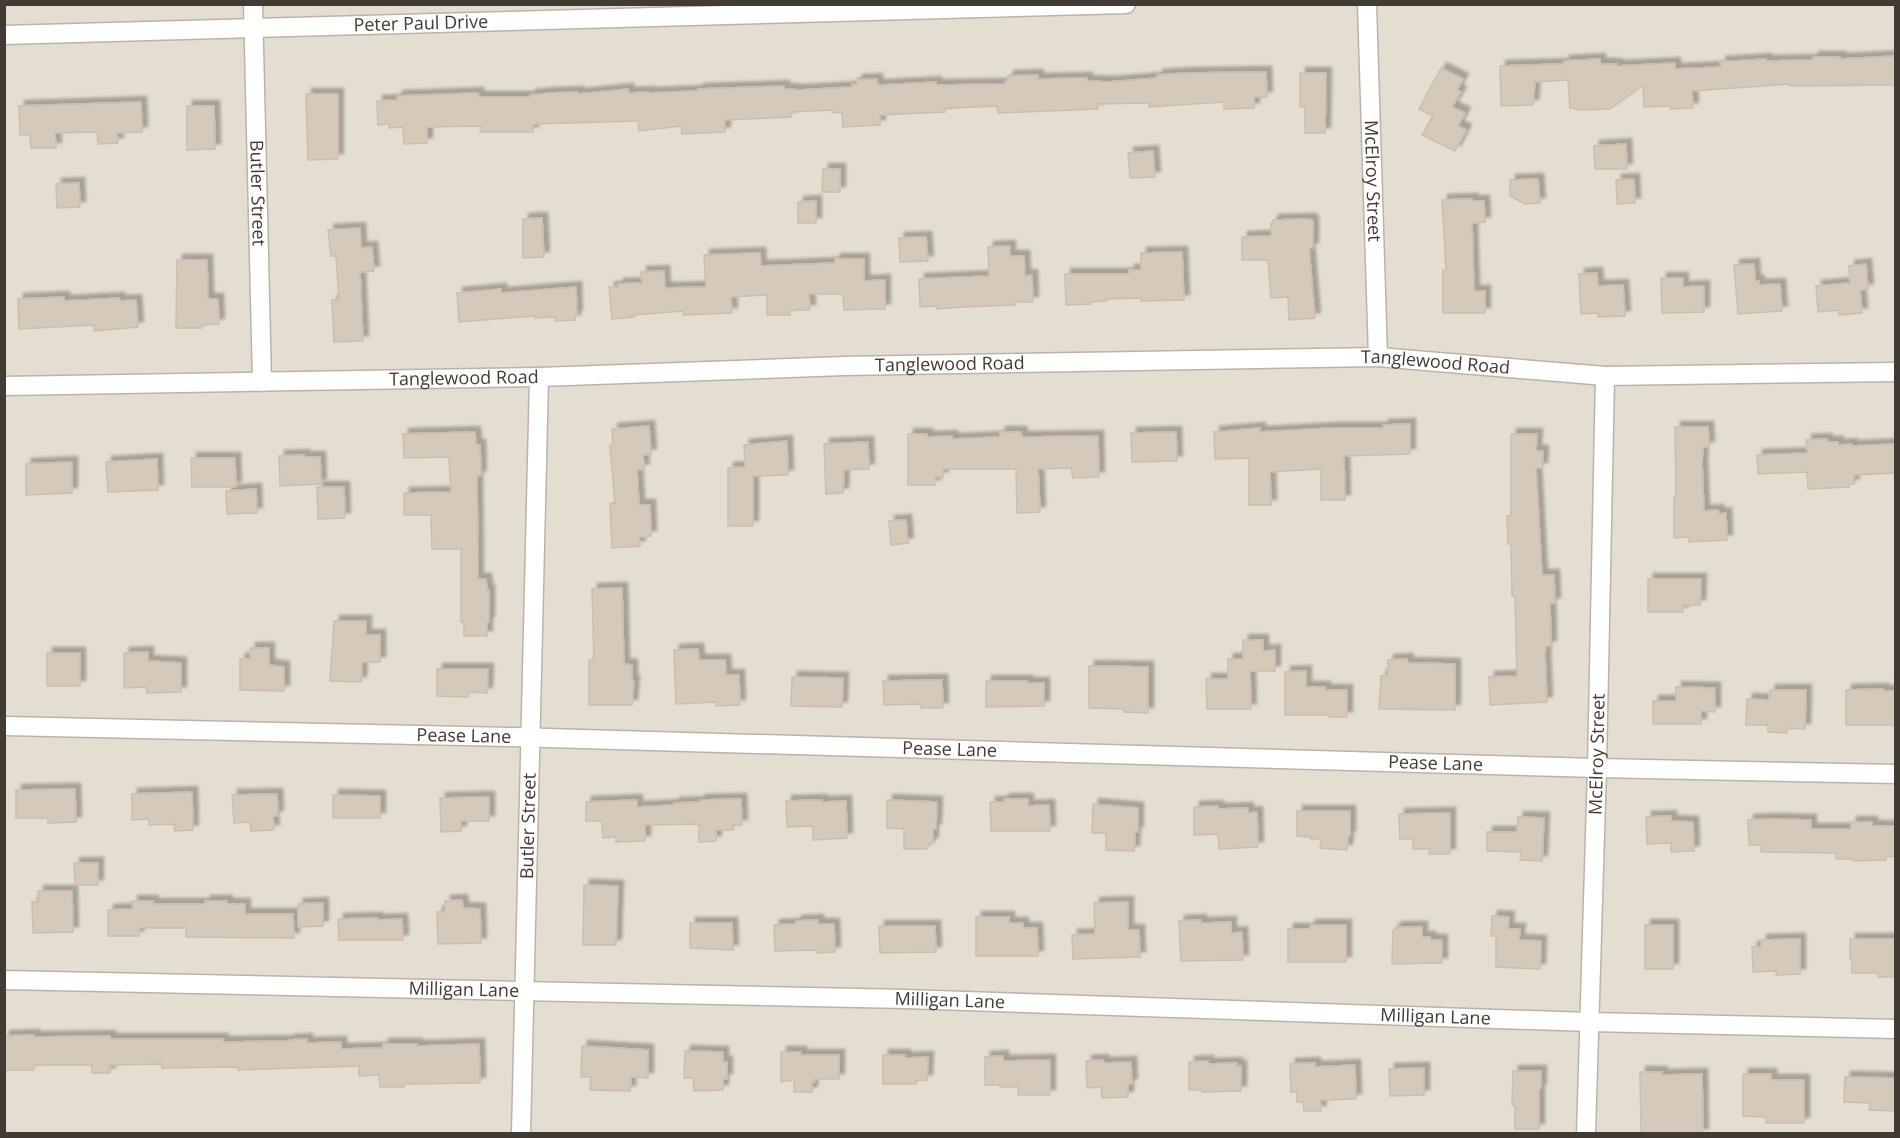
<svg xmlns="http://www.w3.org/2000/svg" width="1900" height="1138" font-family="'Open Sans',sans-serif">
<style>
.residential{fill:#e4ddd1}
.building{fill:#d5c9bc;stroke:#ccbeac;stroke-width:1.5;filter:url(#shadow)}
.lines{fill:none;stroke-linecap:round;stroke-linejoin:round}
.street-casing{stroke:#bcb3a6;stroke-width:21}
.street{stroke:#fff;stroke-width:18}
.labels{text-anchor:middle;stroke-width:5;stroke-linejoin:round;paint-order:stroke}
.street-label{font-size:18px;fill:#423b33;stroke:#fff}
</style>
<defs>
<filter id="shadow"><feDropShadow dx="5.5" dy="-5.5" stdDeviation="1.5" flood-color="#0004"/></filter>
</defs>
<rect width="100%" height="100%" fill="#f1ece3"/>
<rect class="residential" x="5" y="5" width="1890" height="1128"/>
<g class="building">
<path d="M1896 56V85L1790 86V84L1692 91 1693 108 1670 109V106L1644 107 1643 85 1610 109 1582 110 1570 108 1568 80 1535 82 1533 105 1501 106 1500 66 1564 64V61L1600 59V64H1617V66L1675 63V69L1721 67 1720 62 1766 59V61L1813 60V57H1840V59Z"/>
<path d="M1441 68 1463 79 1457 90 1461 92 1452 107 1465 113 1458 126 1466 130 1455 151 1422 135 1433 116 1419 109Z"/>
<path d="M1266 72 1267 97H1254V108L1224 109V102L1149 107V103L1097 104 1098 109 998 113 997 106 955 108 944 109 945 112 880 115V125L843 127 842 112 832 113V110L791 112V117L725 120V132L682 134 681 126 639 131 638 121 533 124V132H480L481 126 427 127V143L404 144 403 127 389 128V124L378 125 377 101 397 100V96L478 93 479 97H530V95L550 93 578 92V94L628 89 629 93 648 92V93L698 91V89L784 86V89L800 90 852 87V84H857V80L877 79V84L881 85 936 82V85L1005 84V81L1008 80V76L1038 75V79L1087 78V81L1108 82 1157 78V75L1186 73Z"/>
<path d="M1300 73H1326L1325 133H1305V107H1300Z"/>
<path d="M306 94H338V159L308 160Z"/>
<path d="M141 102 142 132 117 133 118 143 98 144 97 132 55 133 56 148H31L30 135H20L19 106Z"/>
<path d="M187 106H214L215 149 187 150Z"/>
<path d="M1626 144 1627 169H1595L1594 146Z"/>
<path d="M1153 151 1155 177 1130 178 1128 153Z"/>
<path d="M823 169H840V192H822Z"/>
<path d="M1538 179 1540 203 1525 204 1510 196V180Z"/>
<path d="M1634 179 1635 203 1617 204 1616 180Z"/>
<path d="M79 183 80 207 57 208 56 184Z"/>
<path d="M1472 199V201H1484L1485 222 1472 223 1474 291H1485V313H1443V270H1446L1442 200Z"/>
<path d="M816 201V223H798V202Z"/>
<path d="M542 218 544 257 523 258V219Z"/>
<path d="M1310 219 1313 221V248H1309L1315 318 1289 320 1288 297 1271 298 1268 260H1242V237L1271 236V223H1273V220Z"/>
<path d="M360 228 361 248 372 247 374 271 360 272 363 341 334 342 332 300H339L336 256H331L328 230Z"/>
<path d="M926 237 928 261 900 262 899 238Z"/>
<path d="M1010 246V256H1024L1025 276 1032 275 1033 302H1015V305L963 307 937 309V306L920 307 919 279 989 276 988 247Z"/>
<path d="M1182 252 1184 300 1141 301V298L1106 299V301L1091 302V304L1066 305 1065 274H1129V270H1141V253Z"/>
<path d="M760 253 761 266 835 263V259H864V281L885 280V309L844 310 843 294H809L810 310H790V315H767V295L731 297 732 313 683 315V311L634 315V317L612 319 609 287H618V284L642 283 641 272 664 271 665 288 706 287 704 255Z"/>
<path d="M177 260H207L208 299H218L219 324 202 325V328H176Z"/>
<path d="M1754 264 1755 281H1759V285L1780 284 1782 311 1738 314 1734 265Z"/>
<path d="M1866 264 1868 289 1860 290 1862 313 1839 315 1838 310 1818 312 1816 286 1850 283 1849 266Z"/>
<path d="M1597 273 1598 286 1623 285 1625 316 1598 317V313L1581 314 1579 274Z"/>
<path d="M1661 278H1683V287L1704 286V312L1662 313Z"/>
<path d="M576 287 577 315H575V320L555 321V317L535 318 534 316 459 322 457 293 501 289V293Z"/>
<path d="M64 297V301L119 298 120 301 136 300 138 327 94 331V325L19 329 18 299Z"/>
<path d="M1410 424V454L1344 456 1345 500H1321V469L1270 472 1271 505H1249V458L1215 459 1214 432 1260 428V432L1332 428H1383V425Z"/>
<path d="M649 426 651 454 643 455 644 469 637 470 639 505H650L651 536 639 537 640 546 612 548 610 503H615L610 446 613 445 612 429Z"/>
<path d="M1675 427H1708L1709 447H1703L1702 462 1704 511 1718 510 1719 514 1726 513 1727 540 1689 542V537L1674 538V496H1676Z"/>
<path d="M475 432 476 445H480L481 476H477L478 579H486L487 590H489V622H487V636H464V622H461V549H432L431 515H404V493L451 492 449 457 404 458 403 434Z"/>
<path d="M1000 432H1021L1022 437 1098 436 1099 477 1073 478 1071 468 1038 469 1040 512 1017 513 1016 469H943V477H935V485H908V434H927V437L952 436V439L1000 437Z"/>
<path d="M1176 432 1177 461 1132 462 1131 433Z"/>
<path d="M1511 434H1537L1536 451H1543L1542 468H1536L1542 575H1554L1555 603H1550L1551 646H1546L1545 655 1547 702 1490 705 1489 677 1517 676 1515 596H1512L1511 544H1508L1507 516H1511Z"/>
<path d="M1827 439V442H1838V445L1852 444V446L1896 444V473L1854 475V484H1849V487L1808 489 1807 472 1758 474 1757 455 1807 453 1806 440Z"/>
<path d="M787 441 788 475 753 476V526H728V468L745 467 744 445Z"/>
<path d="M868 442 869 469 844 470 843 493 826 494 824 444Z"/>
<path d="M304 455V457H320L321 484 280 486 279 456Z"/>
<path d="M191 458H235L236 487H192Z"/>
<path d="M157 459 158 490 108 492 106 462Z"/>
<path d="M72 462V493L26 495V464Z"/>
<path d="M317 487H344L345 518 318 519Z"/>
<path d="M256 489 257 513 227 514 226 491Z"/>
<path d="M906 520 908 543 891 545 889 521Z"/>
<path d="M1648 579H1701L1700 605H1683V612H1648Z"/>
<path d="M622 588 624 664 632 665V681H634L632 705H589V660H594L592 589Z"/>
<path d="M334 621H366V635H380V662H362L361 682 330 681Z"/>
<path d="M1243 640H1263V651L1275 650V671H1250L1251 709H1207L1206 679H1228V659H1243Z"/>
<path d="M250 648H269V665L284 667V691L240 690V659H250Z"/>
<path d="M698 649 699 660H725L726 675H739L740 705 716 706V702L676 704 674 650Z"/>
<path d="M148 652V661L181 663V692L147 693 146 687 124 688V653Z"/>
<rect x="47" y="653" width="33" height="33"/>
<path d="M1407 659 1408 663 1455 664V710L1379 709 1381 676 1388 675V660Z"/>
<path d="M1089 666 1148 667V713L1124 712V709L1089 708Z"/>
<path d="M437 669H488L487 693 468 692V697L437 696Z"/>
<path d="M1306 671V687H1325V690H1347V717H1329V715H1285V672Z"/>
<path d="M792 677 843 678 842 707 791 706Z"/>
<path d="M942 680 943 708H921V704L884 705 883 681Z"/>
<path d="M986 681H1027V683H1044V706L986 707Z"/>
<path d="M1676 687 1715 688V712L1701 711V724H1653V701H1676Z"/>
<path d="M1883 689 1884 691H1896V725H1846V690Z"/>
<path d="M1770 690H1806L1805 729 1787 728V733L1768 732V725H1746L1747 699 1769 700Z"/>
<path d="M75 789 76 822 48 823V818H16V790Z"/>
<path d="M192 792 193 830 175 831 174 824 149 825V819L132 820V794Z"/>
<path d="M277 794 278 816H273L274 830 251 831 250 822 234 823 232 795Z"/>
<path d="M333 795 380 796V818H333Z"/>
<path d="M489 797V821H461V831L441 832 440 798Z"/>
<path d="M741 799 742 825H733V830H716V841L699 842V824L645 825V841L616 842V837L603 838 602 821H586V802L637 800V807L674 805V803L700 802V800Z"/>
<path d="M1004 799H1028V806L1049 805 1050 831H991L990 802H1004Z"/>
<path d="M822 800V802L846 801 847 838 813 840V826L787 827 786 801Z"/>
<path d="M887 800 937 802 936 829H933V841L926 849H904V829L887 828Z"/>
<path d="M1093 804 1138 808V832L1135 831 1134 851 1106 850V833H1092Z"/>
<path d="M1218 806V809L1248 808V813L1257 812 1258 847 1219 849 1218 834 1194 835V807Z"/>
<path d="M1297 811H1350V836H1348L1347 850 1320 848 1321 839H1311V837L1297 836Z"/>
<path d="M1450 813V854H1429L1430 849H1413V839H1400L1399 814Z"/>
<path d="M1671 816V821L1693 822 1694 851 1671 852V843L1647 844 1646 817Z"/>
<path d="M1518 817 1544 818 1542 861 1520 860 1521 852 1487 851V832H1517Z"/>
<path d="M1770 819 1811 820V829H1851V822H1872V826H1896V857L1886 856V860L1853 861V859H1836V853L1761 852 1760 845H1749L1748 820Z"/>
<path d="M74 863H98V885H75Z"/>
<path d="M584 885 618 886 616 945H583Z"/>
<path d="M38 891H72L73 932 33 933 32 902H39Z"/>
<path d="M462 900 463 908 480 909 481 943 438 944 437 912H445V901Z"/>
<path d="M132 901H153V904H205V901H227V904H245V914H293L294 938 186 937V928H139V936H108V910L133 909Z"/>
<path d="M1128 902V930H1139L1140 957 1073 959 1072 935 1095 934 1094 903Z"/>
<path d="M323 903V926L298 927V904Z"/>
<path d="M1492 916 1509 917 1508 929H1520L1519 940 1541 941 1540 969 1496 967V936H1491Z"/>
<path d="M976 917H1009V923H1023V928H1037L1038 956H976Z"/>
<path d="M377 918 378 920 402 919 403 940H339L338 919Z"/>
<path d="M818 920V924H834L835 952 817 953V950L775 951 774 925 796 924V921Z"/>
<path d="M1201 920V923L1231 922V933L1242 932 1243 960 1181 961 1179 921Z"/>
<path d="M690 923H732L733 950 690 948Z"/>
<path d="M1310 925H1346V962H1288V929H1310Z"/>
<rect x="1645" y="925" width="28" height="44"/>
<path d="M879 926H935L936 952 880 953Z"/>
<path d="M1396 927H1422V937H1430L1431 940H1442V963L1392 964 1393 930 1396 929Z"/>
<path d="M1800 939V974L1776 975 1777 971 1753 972 1752 947H1761V940Z"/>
<path d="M1850 939H1896V977H1878V973H1852V960L1850 959Z"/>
<path d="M34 1035V1037L110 1036V1039H223V1042H226L289 1041V1040L307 1039V1043L341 1042V1049L383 1048V1044H417V1046L479 1044 480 1083 404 1084V1087H380L379 1075 359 1076V1066L238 1070V1067L162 1068V1064L110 1065V1073H92V1065H34V1070H4V1036Z"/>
<path d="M582 1046 648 1050V1078L631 1077 630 1091 590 1090 591 1077H581Z"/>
<path d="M685 1051 723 1052V1062H727V1079H723V1090L694 1091 693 1078H684Z"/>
<path d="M781 1052H801V1055H839V1079H814L815 1082H812V1092H794V1080L781 1082Z"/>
<path d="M883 1055H905V1058L928 1057 927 1080H917L916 1084H883Z"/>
<path d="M1003 1056V1061L1050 1060V1095H1018V1087H1000V1085H985V1057Z"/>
<path d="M1103 1060 1104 1063 1131 1062 1132 1084H1128V1097L1102 1098 1101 1087 1087 1088 1086 1061Z"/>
<path d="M1208 1061V1064L1237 1063 1236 1066H1241V1091L1202 1092V1090H1189V1062Z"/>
<path d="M1315 1063V1067L1355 1065 1356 1099 1320 1100 1321 1111H1304L1303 1102H1297V1092H1291L1290 1064Z"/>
<path d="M1424 1068V1095L1390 1096 1389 1069Z"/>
<path d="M1513 1071H1541V1088L1539 1089V1129H1515V1106L1512 1105Z"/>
<path d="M1640 1072H1662V1075L1702 1074 1703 1134H1641Z"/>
<path d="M1743 1074H1771V1080H1804V1123H1766V1117L1743 1116Z"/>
<path d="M1845 1077 1896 1078V1111L1869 1110 1870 1103 1844 1102Z"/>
</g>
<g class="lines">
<defs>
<g id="street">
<path id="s1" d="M253 4 262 382"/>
<path id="s2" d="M1367 4 1378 357"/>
<path id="s3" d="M4 35 1126 4"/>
<path id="s4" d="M4 386 539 377 844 366 1378 357 1605 376 1896 372"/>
<path id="s5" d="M4 726 513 737 1597 768 1896 774"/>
<path id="s6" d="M4 980 905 999 1589 1022 1896 1029"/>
<path id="s7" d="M521 1134 539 377"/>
<path id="s8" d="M1586 1134 1597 768 1605 376"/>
</g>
</defs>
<use href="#street" class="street-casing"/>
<use href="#street" class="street"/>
</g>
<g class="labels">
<g class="street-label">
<text dy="6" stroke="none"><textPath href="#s3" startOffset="417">Peter Paul Drive</textPath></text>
<text dy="6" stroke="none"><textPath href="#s2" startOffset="177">McElroy Street</textPath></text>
<text dy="6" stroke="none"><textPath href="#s1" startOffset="189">Butler Street</textPath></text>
<text dy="6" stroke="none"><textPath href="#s4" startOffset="1432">Tanglewood Road</textPath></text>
<text dy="6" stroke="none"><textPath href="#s4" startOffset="946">Tanglewood Road</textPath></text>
<text dy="6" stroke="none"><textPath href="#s4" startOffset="460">Tanglewood Road</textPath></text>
<text dy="6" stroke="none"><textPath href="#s5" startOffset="460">Pease Lane</textPath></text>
<text dy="6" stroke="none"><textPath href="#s5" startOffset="946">Pease Lane</textPath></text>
<text dy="6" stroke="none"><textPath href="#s8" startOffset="380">McElroy Street</textPath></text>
<text dy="6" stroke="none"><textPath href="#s5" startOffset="1432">Pease Lane</textPath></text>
<text dy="6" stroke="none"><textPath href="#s7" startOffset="308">Butler Street</textPath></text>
<text dy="6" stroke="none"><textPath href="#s6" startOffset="460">Milligan Lane</textPath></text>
<text dy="6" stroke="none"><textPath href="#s6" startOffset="946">Milligan Lane</textPath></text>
<text dy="6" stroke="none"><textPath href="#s6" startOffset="1432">Milligan Lane</textPath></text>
</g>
</g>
<rect width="1900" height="1138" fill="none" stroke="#423b33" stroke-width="12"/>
</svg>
